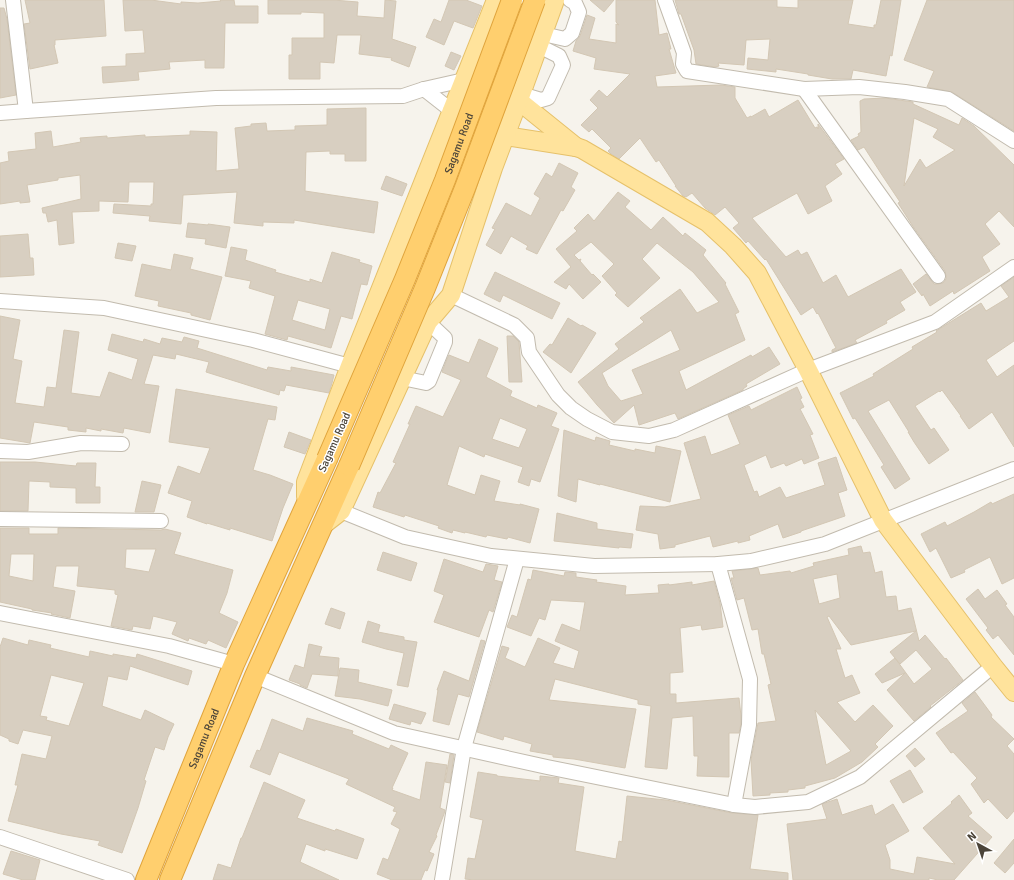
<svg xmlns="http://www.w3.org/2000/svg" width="1014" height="880" font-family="Signika,sans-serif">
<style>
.building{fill:#d8cfc1;stroke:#d3c7b4;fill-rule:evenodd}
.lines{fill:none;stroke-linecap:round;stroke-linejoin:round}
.minor-casing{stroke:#c2bbae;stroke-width:16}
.major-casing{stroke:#e6c16a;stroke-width:20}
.highway-casing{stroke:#e0a43c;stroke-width:22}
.minor{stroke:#fff;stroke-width:14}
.major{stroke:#ffe39c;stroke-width:18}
.highway{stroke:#ffcf6e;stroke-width:20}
.highway-bridge-casing{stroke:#e0a43c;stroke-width:22;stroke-linecap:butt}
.highway-bridge{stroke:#ffcf6e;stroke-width:20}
.labels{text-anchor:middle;stroke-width:3;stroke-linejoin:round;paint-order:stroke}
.street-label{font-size:11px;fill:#4b4439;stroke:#fff}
</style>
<rect width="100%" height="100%" fill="#f6f3ec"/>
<g class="building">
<path d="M25 0H104L106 36 55 40V45H54L58 63 30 69 24 24 30 23Z"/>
<path d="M123 0H151L181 4V2L198 3 221 1 220 0H234L235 6H258V23H225L224 68H205V60L169 62 170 69 138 72 139 80 103 83 102 67 126 66V54L145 53 143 30 125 31Z"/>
<path d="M268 0H333L358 2 357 16 384 18 385 0 396 1 392 39 416 47 409 67 391 60 392 58 359 54 361 35H337L334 63 320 62V79H289V55H292V38H324V13L301 12V14H268Z"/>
<path d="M449 0H466L482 6 473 28 454 21 444 45 426 37 434 19 441 22Z"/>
<path d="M590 0H614L604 12Z"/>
<path d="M616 0H655L659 35 667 33 671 49H669L676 73 655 76 657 87 721 85 735 87V98L747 118 751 116V117L765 109 769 117 798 100 815 128 817 127 818 129V124L844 159 835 164 842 174 825 186 832 201 808 214 797 193 752 218 786 257 798 250 801 255 807 252 823 283 836 275 848 297 901 269 916 292 900 302 905 310 886 321 887 323 855 340 857 343 832 352V350L836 348 818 313 817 314 813 307 801 315 766 259 765 260 748 241 746 243 733 228 739 223 725 207 715 215 705 208 692 193 686 197 683 196 675 186H676L659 160 656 162 640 138 619 159 611 154 608 151 611 148 592 129 589 132 581 125 598 108 590 100 599 90 607 97 630 74 594 69 596 58 573 51 576 41 580 36 587 15 595 18 589 39 616 43V24L619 25 616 22Z"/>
<path d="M675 0H777V7L798 8V0H853L848 24 874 28V25H876L881 0H901L892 56 890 55 886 76 853 70 851 79H832L808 75V74L776 69V72L747 69 748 58 768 60 770 39 746 40 744 65 718 63 719 66 715 67 696 64 694 50 681 14H679Z"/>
<path d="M927 0H1014V131L952 92 927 87 934 71 904 60Z"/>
<path d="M0 8H4L7 19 16 95 0 98Z"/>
<path d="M451 52 461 56 454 70 445 66Z"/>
<path d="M885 98 913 102V104L959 125 962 118 974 126 1014 165V227L999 211 985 224 1000 244 982 257 990 271 954 294 953 291 930 306 923 294 922 296 913 284 926 274 934 284H938L943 283 946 279V276L945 271 914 228 898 203 900 202 882 175 864 147 858 150 851 140 859 136 858 134 861 132 860 101 864 99ZM914 118 938 129 933 137 955 150 926 168 920 159 904 186Z"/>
<path d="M366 108V161H345V154H330V151L306 152 305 191 378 202 374 233 294 220V223L263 222V226L234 223 237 192 183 195 181 224 149 221 150 216 113 213 114 204 151 206V204H153L154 182H129L128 202 99 201V211L72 212 74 243 59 245 57 220 48 222 46 213H43L42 208 81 199 80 175 58 178V180L27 185 30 202 20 203V201L0 204V163L9 161 8 152 36 149 35 133 51 131 53 147 81 142 80 138 107 136V138L145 135V137L190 135V131L217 132 216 171 239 169 235 128 251 126V124L266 123 267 131 295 130V126L327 125V109Z"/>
<path d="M559 163 578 173 571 187 575 190 563 211 561 210 537 254 526 249 528 246 511 236 501 254 486 245 495 229 492 228 506 203 531 216 540 198 534 194 546 173 552 177Z"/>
<path d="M386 176 407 184 402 196 381 189Z"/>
<path d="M618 192 630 201 625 207 651 230 663 217 683 236 685 233 706 250 703 255 726 283 725 284 739 312 735 314 745 340 679 371 686 390 751 355 752 357 769 347 780 364 746 384 747 386 743 389V390L678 419 675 413 639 425 634 405 614 423 597 405 578 382 619 349 615 344 644 322 640 318 680 289 697 313 719 302 693 272 657 243 642 259 660 278 628 307 615 295 617 293 602 276 614 264 591 242 574 255 579 260 581 259 580 261 592 275 593 274 601 282 583 299 569 284 566 289 554 282 571 267 556 249 577 231 574 228 588 214 594 221ZM671 330 680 350 632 370 643 394 621 401 608 386 602 373Z"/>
<path d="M188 223 208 225V224L230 227 226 248 205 244 206 239 186 237Z"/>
<path d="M28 234 30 258H33L34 275 0 277V236Z"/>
<path d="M118 243 136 246 132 261 115 258Z"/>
<path d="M231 247 247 250 245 260 276 270 275 272 310 282V279L322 283 332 252 360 260 359 262 372 266 367 285 361 284 352 319 341 316 331 348 288 336 287 340 265 334 275 296 249 288 251 281 225 276ZM298 300 330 309 325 330 292 320Z"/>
<path d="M174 254 193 258 190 269 222 277 210 320 191 315V313L158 306 159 301 135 296 142 264 171 270Z"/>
<path d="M495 272 560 303 552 319 503 295 500 302 484 294Z"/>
<path d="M1014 277V341L986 360 997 377 1014 365V447L992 412 969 429 960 416H961L942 390 940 392 939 391 915 406 931 430 934 428 949 450 929 464 914 442 908 432H909L889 400 868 411 910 479 895 489 881 467 884 465 855 418 853 419 840 393 874 376 873 374 913 349 912 347 937 332 936 331 981 303 986 311 1009 297 1001 286Z"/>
<path d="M0 316 20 320 13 359 22 361 15 403 44 407 47 387 56 388 64 330 79 332 71 393 100 397 109 372 132 380 138 359 108 350 112 334 143 342 144 339 160 344 162 338 182 342 184 337 199 341 197 348 267 370 268 367 291 371V367L334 375 332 383 329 393 286 385 284 391 280 390 279 395 206 372 209 362 176 354 175 359 153 355 144 384 159 386 150 433 124 428 123 433 101 429V431L86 428V432L68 430V427L34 422 30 443 0 438Z"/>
<path d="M568 318 581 326 582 325 596 333 571 373 543 352 550 344 552 345Z"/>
<path d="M507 336H513L519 342 522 382H509Z"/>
<path d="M479 339 498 348 486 377 512 391 510 396 537 408 538 405 557 413 551 426 559 429 540 482 531 479 529 486 518 482 523 467 485 454 484 457 459 446 447 485 475 495 481 475 500 481 494 501 520 505V504L539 509 530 543 508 537 507 539 487 535 486 537 465 532V533L453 530 452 533 438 528 439 526 405 515 404 517 373 507 378 492 380 493 396 463 393 462 410 424H408L416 406 443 417 461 380 442 372 447 359 449 355 469 363ZM500 418 527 429 519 448 492 439Z"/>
<path d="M797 387 802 398 800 399 804 407 800 409 813 434 810 435 819 458 804 464 802 459 786 466 784 463 771 468 766 455 744 465 754 492 757 491 759 497 780 487 786 498 825 485 818 463 836 457 847 490 838 493 845 516 801 531V532L783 538 778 524 749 536 750 540 738 543V541L713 547 710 536 675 545V547L660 549 658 534 636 530 640 506 665 507 701 499 684 443 705 436 711 455 720 452 740 444 728 415 749 406 751 410Z"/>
<path d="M176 389 277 407 275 420 268 419 253 470 270 475 293 484 283 508 272 541 230 528V530L207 523V524L187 517 192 501 168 493 178 466 200 474 210 448 169 442Z"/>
<path d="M564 430 595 441 596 437 610 441 609 445 635 451V449L655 453 656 446 681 451 670 502 600 484V485L578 479 576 502 558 496Z"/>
<path d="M289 432 311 440 305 454 284 447Z"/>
<path d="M0 462H35L76 466 77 463H96L95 487H100V503H76V488L50 487V482L29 481 28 511H0Z"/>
<path d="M142 481 161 485 154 512H135Z"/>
<path d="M1014 494V578L1002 584 990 557 964 570 965 572 951 578 936 548 930 552 921 534 945 522 947 526 974 512 991 502 992 504Z"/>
<path d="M557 513 597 523V529L633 534 631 548 619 547V548L554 541Z"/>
<path d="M0 528H29V534H58V528L161 530 165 529 181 533 174 554 233 570 227 593 219 613 238 622 226 648 208 640 206 644 189 638 188 641 172 634 177 622 153 616 150 629 133 626 132 630 111 626 118 595 115 594V590L77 586 79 566H56L53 587 75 591 70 618 51 614 52 613 32 610V609L0 602ZM126 549H156L149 572 125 568ZM11 554H34L33 581 9 576Z"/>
<path d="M861 546 863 553 870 552 875 573 882 571 886 597 896 596 898 611 911 608 919 641 925 635 945 659 946 658 963 680 930 706 931 707 914 721 887 690 905 673 882 683 875 674 895 658 914 684 932 669 916 650 900 664 890 652 916 631 851 645 829 616 827 617 841 649H836L845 678 852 675 860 693 837 702 855 722 873 705 893 726 875 744 878 747 862 762 835 778 805 786V788L788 790V792L770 793V795L753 796 751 760 758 723 776 721 768 685 771 684 764 654H762L758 629 752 630 744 598 737 600 731 578H734L732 571 758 568 760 575 790 571 791 573 814 566 813 563 849 555 848 549ZM837 574 840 598 819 604 813 579ZM815 710 851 751 826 765Z"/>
<path d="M383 552 417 563 411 581 377 570Z"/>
<path d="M444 559 483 572 486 564 498 566 494 580 502 582 493 612 489 610 479 637 434 622 444 595 434 591Z"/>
<path d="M533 570 564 576 565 572 576 573V577L597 580 596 582 626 586 625 595 659 593 658 585 669 584V585L692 582V585L714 581 720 603 723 627 702 630 701 625 680 628 683 672 670 673V694H676V703L739 698 741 716V724L739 733H729V777L697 776 698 756H694L693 716 672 718 667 769 645 767 651 706 638 704V700L555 679 549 700 636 709 625 768 574 759 553 757V755L530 751 532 744 504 736 503 740 477 732 502 646 509 648 505 658 525 667 538 638 560 648 553 663 574 669 579 651 555 641 562 624 580 631 585 602 551 600 545 620 539 618 531 636 507 627 512 615 517 617 528 579 531 580Z"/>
<path d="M978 589 985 599 997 590 1007 604 1005 605 1014 617V655L998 635 993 639 986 630 988 628 966 599Z"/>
<path d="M331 608 345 613 340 629 325 624Z"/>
<path d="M368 621 380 625 378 632 404 637V640L417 642 408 687 397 685 404 653 386 649 362 642Z"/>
<path d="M3 638 28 645 29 640 51 645 50 648 89 657 90 651 113 656V654L136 658 137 654 192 671 188 685 130 666 127 680 108 676 102 706 141 720 145 710 174 724 168 737 164 750 155 747 144 780 146 781 138 808 122 853 98 845 100 841 61 834 29 826 8 821 18 785H15L22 754 46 759 52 736 23 730 18 744 9 741V739L0 735V647ZM51 675 84 683 69 726 46 720 47 717 40 716Z"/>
<path d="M481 640 485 641 469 697 458 694 449 725 433 721 438 690H437L444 671 469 681Z"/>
<path d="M309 644 322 647 319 656 339 658 338 676 312 674 307 688 300 685V684L289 680 295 665 304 668Z"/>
<path d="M340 668 359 670 358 682 392 690 388 706 360 699 335 696Z"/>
<path d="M975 692 992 715 991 717 1014 739 1007 746 1014 754V811L1007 819 988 799 984 803 971 784 977 778 953 752 951 753 936 733 968 711 962 703Z"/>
<path d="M394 704 426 713 421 724 411 721 410 725 389 719Z"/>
<path d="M307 718 353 731 352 734 389 749 391 745 408 753 392 788H393L392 790 420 800 426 762 447 765 440 808 445 810 444 814 436 835 437 836 429 852 434 854 427 871 425 870 421 880H392L377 874 383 858 388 860 400 829 391 824 397 812 393 811 395 807 346 784 349 779 279 752 270 775 250 767 257 750 260 751 272 719 303 731Z"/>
<path d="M915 748 925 759 915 767 906 756Z"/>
<path d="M450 754 454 755 450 783 445 782Z"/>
<path d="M910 770 923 792 903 803 890 781Z"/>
<path d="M478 772 497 775V776L540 781V776L559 778 558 783 584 787 575 851 616 859 619 841 622 842 627 796 666 800 732 813 758 815 750 869 788 873V880H474L465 879 468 858 475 859 483 820 470 817Z"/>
<path d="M264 782 305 800 297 818 335 831 336 829 364 839 357 859 325 849V851L306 844 300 862 339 880H213L218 864 231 868 241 838H242Z"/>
<path d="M959 795 972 813 968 816 992 837 954 880H938L929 878V880H793L787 824 827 819 822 804 837 799 842 815 872 805 875 815 893 804 909 831 885 845 890 860V869L914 874 917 857 955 864 923 828 952 803 951 802Z"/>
<path d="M1014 839V863L1005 873 994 863Z"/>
<path d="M11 851 40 860 35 880H23L3 874Z"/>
</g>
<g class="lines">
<defs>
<g id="minor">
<path d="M13 0 26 111"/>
<path d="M665 0 684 53 683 64 687 71 804 89 859 87 905 92 948 99 1014 141"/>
<path d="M543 34 565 39 572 33 579 12 575 3 570 0"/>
<path d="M424 89 452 111"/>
<path d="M804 89 938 276"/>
<path d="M521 94 541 100 548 98 563 65 559 56 539 46"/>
<path d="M0 113 26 111 216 98 403 96 424 89 464 80"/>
<path d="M451 295 514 325 527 338 529 352 558 395 571 408 587 419 612 432 649 436 674 430 808 370 935 322 1014 267"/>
<path d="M0 301 104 308 253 340 350 366"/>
<path d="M402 378 426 383 429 381 445 342V338L428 322"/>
<path d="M0 451 28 452 81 443 122 444"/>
<path d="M341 511 405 537 491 556 594 566 718 564 751 561 825 544 1014 469"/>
<path d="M0 519 161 521"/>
<path d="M718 564 750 679 749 725 734 805"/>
<path d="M0 613 169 646 234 664"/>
<path d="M255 676 394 733 547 767 734 805 755 807 808 802 860 777 993 666"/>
<path d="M0 837 127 880"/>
<path d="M442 880 464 748 517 559"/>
</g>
<g id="major">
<path d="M467 81 519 101 576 147"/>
<path d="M452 111 506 136 576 147 582 149 707 222 733 246 757 273 808 370 883 520 993 666 1014 692"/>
<path d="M306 497V482L350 366 496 0"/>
<path d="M323 525 341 511 410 361 428 322 451 295 493 168 521 94 555 0"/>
</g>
<g id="highway">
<path id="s1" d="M146 880 234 664 327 459"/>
<path d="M170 880 255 676 349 466"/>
</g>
</defs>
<use href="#minor" class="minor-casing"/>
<use href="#major" class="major-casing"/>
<use href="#highway" class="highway-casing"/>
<use href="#minor" class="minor"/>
<use href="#major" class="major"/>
<use href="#highway" class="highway"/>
<defs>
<g id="highway-bridge">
<path id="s2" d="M327 459 405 279 445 180 512 0"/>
<path d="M349 466 425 288 465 188 535 0"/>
</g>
</defs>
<use href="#highway-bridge" class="highway-bridge-casing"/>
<use href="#highway-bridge" class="highway-bridge"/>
</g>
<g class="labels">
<g class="street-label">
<text dy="4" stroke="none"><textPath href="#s2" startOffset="342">Sagamu Road</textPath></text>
<text transform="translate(334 442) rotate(-66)" y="4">Sagamu Road</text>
<text dy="4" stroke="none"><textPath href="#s1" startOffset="153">Sagamu Road</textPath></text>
</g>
</g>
<g transform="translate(978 844) rotate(320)" stroke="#ffffff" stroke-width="3" paint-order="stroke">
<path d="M0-3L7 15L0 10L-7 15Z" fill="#4b4439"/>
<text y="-6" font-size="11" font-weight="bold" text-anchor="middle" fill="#4b4439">N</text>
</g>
</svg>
